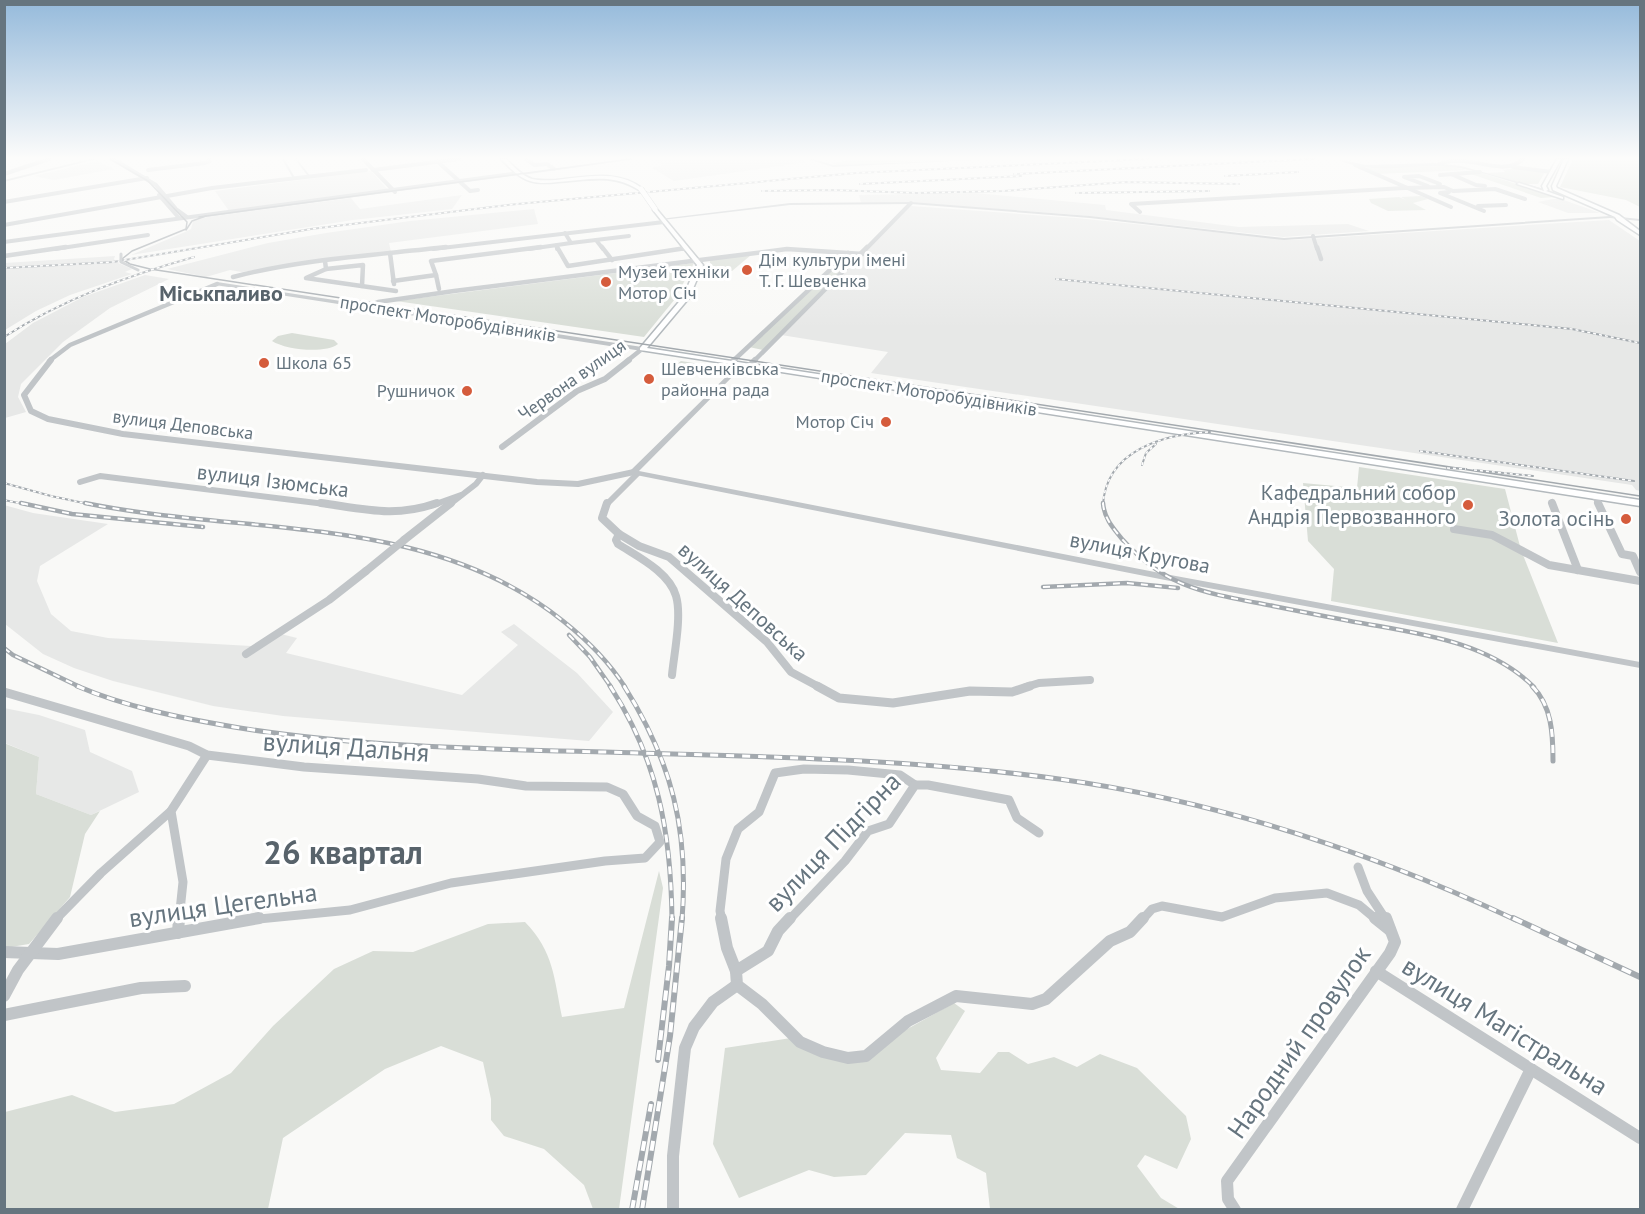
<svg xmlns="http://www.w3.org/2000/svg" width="1645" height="1214" font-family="'PT Sans',sans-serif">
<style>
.built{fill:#e7e8e7}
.green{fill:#d9ded7}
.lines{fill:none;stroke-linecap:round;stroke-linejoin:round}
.secondary-casing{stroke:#b3b9bd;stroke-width:3}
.pedestrian{stroke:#c1c5c8;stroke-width:2}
.minor-far5{stroke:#c1c5c8;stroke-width:4}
.minor-far4{stroke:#c1c5c8;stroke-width:4.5}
.minor-far3{stroke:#c1c5c8;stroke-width:6}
.minor-far2{stroke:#c1c5c8;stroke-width:8}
.minor-far1{stroke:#c1c5c8;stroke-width:9}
.minor{stroke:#c1c5c8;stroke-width:12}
.tertiary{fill:#c1c5c8;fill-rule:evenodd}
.secondary{fill:#fff;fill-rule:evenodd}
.tram{stroke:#a3a9ae;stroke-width:1.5}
.rail-far3-casing{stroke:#a3a9ae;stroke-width:2}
.rail-far2-casing{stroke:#a3a9ae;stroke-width:4.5}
.rail-far1-casing{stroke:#a3a9ae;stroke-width:5}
.rail-casing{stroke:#a3a9ae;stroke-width:6}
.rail-far3{stroke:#fff;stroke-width:1.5;stroke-dasharray:3;stroke-linecap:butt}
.rail-far2{stroke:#fff;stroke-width:2;stroke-dasharray:7;stroke-linecap:butt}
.rail-far1{stroke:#fff;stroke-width:3;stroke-dasharray:8;stroke-linecap:butt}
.rail{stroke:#fff;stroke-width:4;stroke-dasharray:10;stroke-linecap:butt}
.secondary-bridge-casing{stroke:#b3b9bd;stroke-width:6;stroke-linecap:butt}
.pedestrian-bridge{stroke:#c1c5c8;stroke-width:3}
.minor-bridge{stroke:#c1c5c8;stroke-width:8}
.secondary-bridge{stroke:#fff;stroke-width:5}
.poi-dot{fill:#d55c3c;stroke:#fff;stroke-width:2}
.labels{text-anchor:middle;stroke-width:6;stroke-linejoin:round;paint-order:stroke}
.far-poi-label{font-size:18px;fill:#66757f;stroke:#fff;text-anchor:start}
.far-street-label{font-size:18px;fill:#66757f;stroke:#fff}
.street-label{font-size:21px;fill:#66757f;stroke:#fff}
.poi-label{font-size:21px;fill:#66757f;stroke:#fff;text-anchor:end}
.far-district-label{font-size:22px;font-weight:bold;fill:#58636b;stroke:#fff}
.near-street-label{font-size:26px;fill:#66757f;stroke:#fff}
.near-district-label{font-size:33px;font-weight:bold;fill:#58636b;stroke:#fff}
</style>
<rect width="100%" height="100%" fill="#f9f9f7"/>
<g class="built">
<path d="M654 159H799L807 162 674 181 652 168 663 165Z"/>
<path d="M97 161 114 169 54 180 34 176Z"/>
<path d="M371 171 388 190 229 211 215 191Z"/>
<path d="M975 193 1105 205 1106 210 1239 227 1348 224 1369 231 1283 237 1079 215 931 204 861 203 859 195Z"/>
<path d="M462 195 452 209 353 220 131 255 185 232 191 229 193 221 207 217 351 198 360 209Z"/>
<path d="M1553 199H1561L1600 213H1568L1538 202Z"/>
<path d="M911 206 1076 218 1291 240 1609 220 1640 241V491L1636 490 1632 485 871 373 888 352 781 335Z"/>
<path d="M534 209 538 224 389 243 391 252 242 272 230 270 206 277 167 269 268 243 326 233 410 221Z"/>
<path d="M115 256 114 259 116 262 132 269 125 272 132 274 70 295 36 311 5 330V263Z"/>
<path d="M145 275 169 279 110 308 63 342 21 384 18 397 26 412 5 418V344L33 323 83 297Z"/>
<path d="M4 505 33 513 108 524 40 566 37 581 51 614 71 631 108 638 251 646 264 644 281 634 297 638 286 653 462 695 518 645 501 632 514 624 577 673 613 712 589 741 390 725 283 716 213 706 113 681 74 668 43 654 5 624Z"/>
<path d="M4 708 39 715 85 730 90 752 132 771 139 792 91 815 36 794 39 757 5 743Z"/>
</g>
<g class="green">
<path d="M857 159H972L837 165 832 163Z"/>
<path d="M1573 159H1640V207L1626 200 1560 187Z"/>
<path d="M1440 164 1466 170 1376 174 1366 168Z"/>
<path d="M1517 168 1545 172 1538 184H1524L1486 173 1505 172 1503 170Z"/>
<path d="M1479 172 1554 196 1555 197 1541 198 1468 173Z"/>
<path d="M1421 196 1428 199 1413 203 1426 210 1388 211 1371 203 1369 199 1399 197 1406 200 1401 197Z"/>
<path d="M849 254 860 255 763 350 749 347Z"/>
<path d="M751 255 732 271 710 270V260Z"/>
<path d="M694 263 675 299 644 337 396 301Z"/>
<path d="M292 333 334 340 338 344C325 354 286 350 272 341L278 336Z"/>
<path d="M681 361 719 367 710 376 671 369Z"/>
<path d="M1359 467 1505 489 1521 550 1558 643 1331 601 1334 569 1308 541 1303 483 1357 488Z"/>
<path d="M4 743 39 757 36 794 91 815 100 811 85 834 70 897 29 944 5 948Z"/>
<path d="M659 871 663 888 619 1209H593L584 1185 544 1149 504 1136 491 1120V1099L483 1062 441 1046 385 1069 283 1138 268 1209H5V1112L72 1095 115 1112 174 1104 231 1073 273 1026 334 969 373 951 413 952 488 924 525 922C554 952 554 978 562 1017L624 1008Z"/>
<path d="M954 1003 965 1011 936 1058 941 1070 980 1073 998 1052H1009L1028 1064 1054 1057 1077 1067 1100 1054 1137 1068 1186 1116 1191 1139 1177 1169 1145 1155 1137 1166 1161 1198 1181 1210 990 1209 986 1173 957 1158 951 1135 905 1133 866 1175 834 1177 809 1170 739 1198 713 1144 725 1048 791 1038 848 1062Z"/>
</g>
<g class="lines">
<defs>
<g id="secondary">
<path d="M501 159H506C513 166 522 176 532 179 540 181 548 180 556 180 586 177 618 169 643 189L639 190C612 173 589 180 558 182 549 183 539 184 530 181 519 178 509 167 501 159Z"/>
<path d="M1557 159H1561L1546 186 1548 190 1546 191 1563 197V199L1517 184 1519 183 1544 191 1542 186Z"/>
<path d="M1564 159H1568L1556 186 1557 188 1619 215 1640 231V235L1617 220 1615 217 1553 190 1552 186Z"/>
<path d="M655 207 703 265 689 298 647 348 1640 500V506L640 350V348L683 297 697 265 653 210Z"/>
</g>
</defs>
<use href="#secondary" class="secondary-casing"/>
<g class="pedestrian">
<path d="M283 159 294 178"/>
<path d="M296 159 309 176"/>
</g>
<g class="minor-far5">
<path d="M113 159 156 185 176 209 187 217"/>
<path d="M363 159 395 192"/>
<path d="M526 159 534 165 547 164 554 169"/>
<path d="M437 161 470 191 478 190"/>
<path d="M1439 164C1470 152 1502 179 1523 159"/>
<path d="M1355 165 1451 207"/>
<path d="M1513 167 1552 172"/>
<path d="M148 170 205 163 210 161 209 159"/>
<path d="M373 170 459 159"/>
<path d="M4 174 49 159"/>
<path d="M1451 174 1476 185 1485 186"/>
<path d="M1440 175 1480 172"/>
<path d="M1428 186 1404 177 1419 176 1440 184 1438 185"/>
<path d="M1449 192 1440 193 1484 211"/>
<path d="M159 195 179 218"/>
<path d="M4 202 147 178"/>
<path d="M1478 206 1506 205"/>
<path d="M1140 212 1131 204 1404 188 1444 187 1453 191 1495 189 1525 199"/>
<path d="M4 225 212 188 366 170"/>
<path d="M1313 236 1317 249"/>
<path d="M596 240 603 249"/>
<path d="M4 242 520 173"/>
<path d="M571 243 629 236"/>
<path d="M55 249 148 235"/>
<path d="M433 249 664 222"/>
<path d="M529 249 557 245"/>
<path d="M557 249V245L571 243 565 233"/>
<path d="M683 249 686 248"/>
<path d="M866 249 911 203"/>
</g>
<g class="minor-far4">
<path d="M557 247 568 266 686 248"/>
<path d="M602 247 612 260"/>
<path d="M1317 247 1321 259"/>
<path d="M390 253 394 284"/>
<path d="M4 256 66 247"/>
<path d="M325 261 326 269 306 278 396 291"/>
<path d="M326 269 363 265 362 286"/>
<path d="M436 275 439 289"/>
<path d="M233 277C302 259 376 255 446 247"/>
<path d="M393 281 436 275 431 261 541 247"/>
<path d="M366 307 378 302 454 291 787 249 863 254"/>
<path d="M49 361 70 345 217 284"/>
<path d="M627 361 642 349"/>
<path d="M733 361 848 253"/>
<path d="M754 361 867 247"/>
</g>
<g class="minor-far3">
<path d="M51 360 24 395 31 411 48 419 123 434 537 482 578 484 634 472"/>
<path d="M731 363 734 360"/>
<path d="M749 366 755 360"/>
<path d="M502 447 577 391 605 379 629 360"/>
<path d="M80 482 100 476 333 505"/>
<path d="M1595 496 1599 505"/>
<path d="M433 505 461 495"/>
<path d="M449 505 476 484 483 475"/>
<path d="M606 505 637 474"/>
</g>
<g class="minor-far2">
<path d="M321 503C364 509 395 518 437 503"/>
<path d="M607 503 602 518 619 534 616 540 618 544C638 557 669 572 676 596 682 616 674 654 672 675"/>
<path d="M1552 503 1578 570"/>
<path d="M1598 503 1622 554 1633 556 1640 572"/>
<path d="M1454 529 1492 535 1549 565 1640 581"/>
<path d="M619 534 639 546 669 557 767 642 791 672 819 687"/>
<path d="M404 540 451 503"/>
<path d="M246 654 329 600 366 571"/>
<path d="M1026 687 1039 683 1090 680"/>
</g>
<g class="minor-far1">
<path d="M817 686 839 698 893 703 970 691 1012 692 1030 686"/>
<path d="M4 692 189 746 207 755 304 767 478 779 526 786 607 787 623 794 637 816 655 826 660 842 645 858 605 861 451 883 350 910 250 920"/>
<path d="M1358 867 1367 891 1386 920"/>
<path d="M55 920 101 873 171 811"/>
<path d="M179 920 183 882 171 811 207 755"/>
<path d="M722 920 720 911 726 859 738 829 759 812 775 773 804 769 848 770 900 775 915 785"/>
<path d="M789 920 845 861 868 831 889 824 915 785H928L1009 800 1017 818 1039 833"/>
<path d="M1142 920 1152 909 1162 906 1222 917 1275 898 1327 893 1359 905 1377 920"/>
</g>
<g class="minor">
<path d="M721 918 727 948 736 971"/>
<path d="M790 918 778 931 768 951 736 971 737 985 762 1004 800 1042 823 1052 848 1058 866 1056 908 1021 956 996 1032 1004 1046 999 1110 941 1130 932 1143 918"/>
<path d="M1375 918 1390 930"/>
<path d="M178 933 179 918"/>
<path d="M4 952 58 954 259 918"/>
<path d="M1376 971 1640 1138"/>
<path d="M4 996 18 970 57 918"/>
<path d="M4 1015 141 988 185 986"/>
<path d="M673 1210V1156L685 1048 694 1027 713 1002 737 985"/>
<path d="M1235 1210 1228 1199 1227 1181 1390 953 1395 942 1386 918"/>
<path d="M1462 1210 1531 1069"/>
</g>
<g class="tertiary">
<path d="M90 159H97L4 182V180Z"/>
<path d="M626 159H637L522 175 520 174Z"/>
<path d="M808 159H814L833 165 995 159 833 167Z"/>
<path d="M1337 159 1366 165 1434 163 1461 166 1548 190 1546 191C1514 184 1484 171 1452 167 1414 162 1372 177 1337 159Z"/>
<path d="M911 202 1090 216 1284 238 1610 216 1640 219V221L1610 218 1284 240 1090 218 911 204 790 205 662 220 660 219 790 203Z"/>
<path d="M217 282 642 347 645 349 642 351 215 285 214 284Z"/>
<path d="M741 363 744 365 743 366 639 471 1165 574 1640 662V668L1165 580 631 474V470L739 364Z"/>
</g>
<use href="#secondary" class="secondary"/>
<g class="tram">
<path d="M110 159 148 181 187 222 186 229 132 251 122 259 130 264 150 269 1640 496"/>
<path d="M199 217 630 159"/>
<path d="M186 230 192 221 206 216"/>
</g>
<defs>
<g id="rail-far3">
<path d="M1014 174 1314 159"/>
<path d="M1225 176 1298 172"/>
<path d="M860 184 1021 176"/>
<path d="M762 191 833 190 917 193 1003 191 1127 182 1239 184"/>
<path d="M1076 193 1209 191"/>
<path d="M4 268 113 262 311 229 517 204 856 173 1148 159"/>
<path d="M1056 279 1572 329 1640 343"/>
<path d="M4 337C63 299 127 276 194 257"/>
<path d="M1420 451 1634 481"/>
<path d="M1142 465 1146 453 1156 444"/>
<path d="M1447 468 1466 469"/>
<path d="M1474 470 1533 476"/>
<path d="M4 483 51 496 93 505"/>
<path d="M4 500 28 505"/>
<path d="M1103 505C1106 450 1164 434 1210 432"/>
</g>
<g id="rail-far2">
<path d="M21 503 72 514 203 527"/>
<path d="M85 503C246 536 427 512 563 621 587 640 609 662 625 687"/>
<path d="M1103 503C1104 518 1113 528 1122 539 1163 585 1200 592 1258 603 1293 610 1327 617 1361 623 1422 634 1488 642 1534 687"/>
<path d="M1043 587 1127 583 1178 588"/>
<path d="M569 635 590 657 611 687"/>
<path d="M4 648 13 655 80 687"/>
</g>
<g id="rail-far1">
<path d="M77 686C126 707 181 718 234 727 368 749 504 749 639 753 779 757 920 760 1059 779 1218 801 1371 852 1516 920"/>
<path d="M610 686C658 760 671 832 672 920"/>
<path d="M624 686C672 762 689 830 682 920"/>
<path d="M1532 686C1552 706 1553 734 1553 761"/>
</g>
<g id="rail">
<path d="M1513 918 1640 977"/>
<path d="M658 1060 669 966 672 918"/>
<path d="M632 1210 651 1104"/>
<path d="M642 1210 670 1036 682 918"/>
</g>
</defs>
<use href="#rail-far3" class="rail-far3-casing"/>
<use href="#rail-far2" class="rail-far2-casing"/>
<use href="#rail-far1" class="rail-far1-casing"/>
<use href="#rail" class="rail-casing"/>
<use href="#rail-far3" class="rail-far3"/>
<use href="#rail-far2" class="rail-far2"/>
<use href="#rail-far1" class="rail-far1"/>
<use href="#rail" class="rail"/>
<defs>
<path id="secondary-bridge" d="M641 189 655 209"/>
</defs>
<use href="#secondary-bridge" class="secondary-bridge-casing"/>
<path class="pedestrian-bridge" d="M121 254V262L138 270"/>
<path class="minor-bridge" d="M366 571 404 540"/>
<use href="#secondary-bridge" class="secondary-bridge"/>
</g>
<linearGradient id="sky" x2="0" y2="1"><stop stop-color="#95badb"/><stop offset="0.48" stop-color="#fcfcfb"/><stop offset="1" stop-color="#fcfcfb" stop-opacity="0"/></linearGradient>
<rect width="1645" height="329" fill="url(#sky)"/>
<g class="poi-dot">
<circle cx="747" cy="270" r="6"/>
<circle cx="606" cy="282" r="6"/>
<circle cx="264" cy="363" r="6"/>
<circle cx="649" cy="379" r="6"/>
<circle cx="467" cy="391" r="6"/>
<circle cx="886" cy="422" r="6"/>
<circle cx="1468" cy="505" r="6"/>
<circle cx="1626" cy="519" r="6"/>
</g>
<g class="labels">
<g class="far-poi-label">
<text x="759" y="266">Дім культури імені<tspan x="759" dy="21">Т. Г. Шевченка</tspan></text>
<text x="618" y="278">Музей техніки<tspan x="618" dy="21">Мотор Січ</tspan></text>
<text x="276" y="369">Школа 65</text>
<text x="661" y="375">Шевченківська<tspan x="661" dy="21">районна рада</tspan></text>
<text x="455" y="397" text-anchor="end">Рушничок</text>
<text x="874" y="428" text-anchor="end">Мотор Січ</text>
</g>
<g class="far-street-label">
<text transform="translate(448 319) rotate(9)" y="6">проспект Моторобудівників</text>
<text transform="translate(572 380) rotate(-35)" y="6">Червона вулиця</text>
<text transform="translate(929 393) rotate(9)" y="6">проспект Моторобудівників</text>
<text transform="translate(183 425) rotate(7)" y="6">вулиця Деповська</text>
</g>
<g class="street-label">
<text transform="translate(273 481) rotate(7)" y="7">вулиця Ізюмська</text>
<text transform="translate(1140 553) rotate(11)" y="7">вулиця Кругова</text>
<text transform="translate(743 602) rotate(42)" y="7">вулиця Деповська</text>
</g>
<g class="poi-label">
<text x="1456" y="500">Кафедральний собор<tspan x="1456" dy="24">Андрія Первозванного</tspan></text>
<text x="1614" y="526">Золота осінь</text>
</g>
<g class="far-district-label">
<text x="221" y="301">Міськпаливо</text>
</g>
<g class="near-street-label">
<text transform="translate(346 747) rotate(4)" y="9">вулиця Дальня</text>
<text transform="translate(833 842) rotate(-46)" y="9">вулиця Підгірна</text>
<text transform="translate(223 905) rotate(-8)" y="9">вулиця Цегельна</text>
<text transform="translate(1505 1026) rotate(32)" y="9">вулиця Магістральна</text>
<text transform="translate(1299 1042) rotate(-55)" y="9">Народний провулок</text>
</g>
<g class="near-district-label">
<text x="343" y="864">26 квартал</text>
</g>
</g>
<rect width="1645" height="1214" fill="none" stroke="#66757f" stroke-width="12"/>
</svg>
